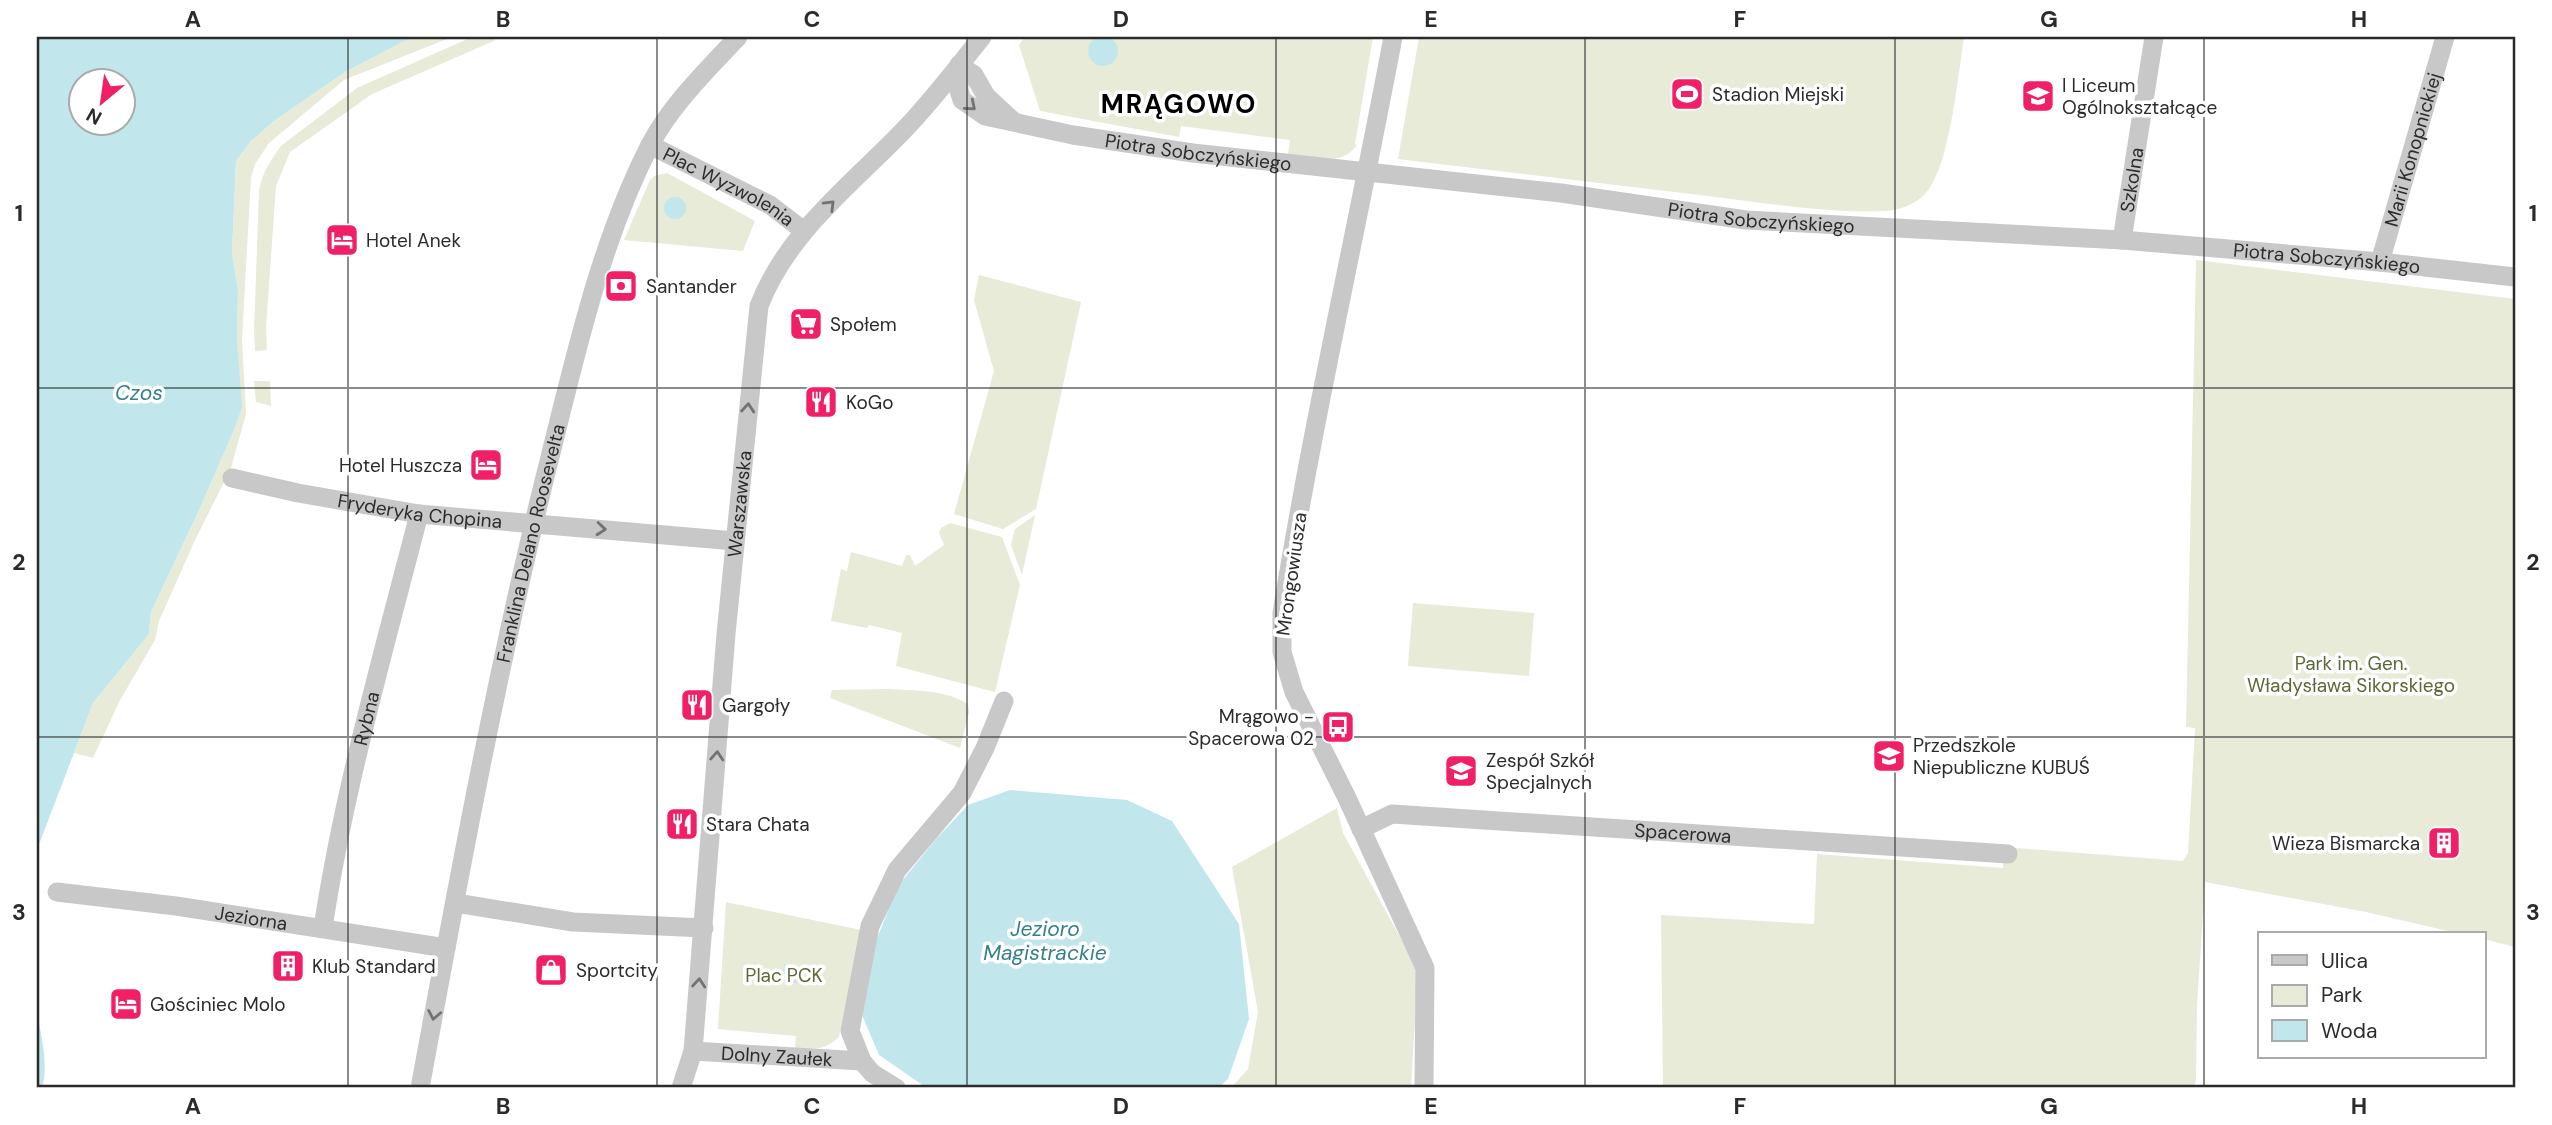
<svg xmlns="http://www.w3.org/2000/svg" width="2552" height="1125" font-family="'DM Sans',sans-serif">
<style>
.green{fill:#e7ebd7}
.water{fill:#c1e7ed;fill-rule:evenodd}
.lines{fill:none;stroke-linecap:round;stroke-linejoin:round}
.minor{stroke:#c8c8c8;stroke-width:19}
.oneway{stroke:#727272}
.grid{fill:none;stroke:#2b2b2b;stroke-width:2;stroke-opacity:0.55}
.labels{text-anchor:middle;stroke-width:7;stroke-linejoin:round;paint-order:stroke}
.poi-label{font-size:19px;fill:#2b2b2b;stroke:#fff;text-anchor:start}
.street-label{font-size:19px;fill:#2b2b2b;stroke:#fff}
.park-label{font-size:19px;fill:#5c6937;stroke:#fff}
.water-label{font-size:21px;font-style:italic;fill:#33808c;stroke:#fff}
.district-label{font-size:26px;font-weight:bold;letter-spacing:2px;fill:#000;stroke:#fff}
.neatline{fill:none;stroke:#2b2b2b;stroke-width:2.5}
.grid-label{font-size:23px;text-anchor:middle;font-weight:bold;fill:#2b2b2b}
</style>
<rect width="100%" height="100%" fill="#fff"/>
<g class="green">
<path d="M412 37H452L344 80 269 143 255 164 251 177 242 340 246 414 231 468 195 540 159 621 155 640 119 702 93 758 74 753 93 703 149 634 151 612 200 508 234 430 241 408 237 339 238 290 232 253 236 161 251 141 274 121 345 72Z"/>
<path d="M472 37H489L496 40 372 94 290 152 276 186 266 327 267 350 255 351 254 331 259 191C262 173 271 160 281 146L357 88Z"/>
<path d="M1025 37H1373L1355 144 1357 145C1340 168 1313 157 1288 154L1290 140 1181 126 1179 137 1040 111 1019 45Z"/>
<path d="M1419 37H1964C1958 74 1950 170 1924 195 1914 205 1899 210 1885 211 1827 214 1758 202 1700 195 1599 183 1499 171 1398 159Z"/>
<path d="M667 173 755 221 743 251 624 240 650 180 654 176Z"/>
<path d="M2196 260 2515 299V947L2484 939V934H2461L2366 912 2205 882 2197 1006 2196 1081 2193 1088H1663L1661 915 1814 924 1817 854 2003 868V847L2183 861 2188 853 2195 728 2186 727Z"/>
<path d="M979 275 1081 302 1036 509 1003 529 954 514 994 371 974 300Z"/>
<path d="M254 381H270L271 406 256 402Z"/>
<path d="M1035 515 1022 575 1011 545 1015 529Z"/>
<path d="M950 523 1002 537 1020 585 995 692 896 666 902 633 869 625 867 628 831 621 841 569 847 571 851 552 902 566 906 555H910L915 566 944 545 939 533 941 528Z"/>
<path d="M1413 603 1534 613 1529 676 1408 666Z"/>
<path d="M887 689C915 691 944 689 968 704L969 712 960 748 830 698 832 690Z"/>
<path d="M1337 808 1343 833 1418 970 1411 1088H1231L1248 1069 1258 1012 1232 867Z"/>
<path d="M726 902 861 930 839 1037C825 1050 813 1050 795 1048L796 1036 718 1029Z"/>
</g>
<g class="water">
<circle cx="1103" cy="51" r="15"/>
<path d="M37 37H412L345 72 274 121 251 141 236 161 232 253 238 290 237 339 242 407 234 430 200 508 151 612 149 634 93 703 38 847 37 861ZM122 80V122H80V80Z"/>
<circle cx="675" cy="208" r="11"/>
<path d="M1010 790 1127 800 1172 821 1239 924 1249 1019 1228 1079 1218 1088H927L879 1055 862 1015 874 946 898 886 936 839 968 805Z"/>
<path d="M784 964 800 966 799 983 782 982Z"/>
<path d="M37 1012C41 1036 49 1065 42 1088H37Z"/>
</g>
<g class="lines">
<g class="minor">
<path d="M1393 37C1357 229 1313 420 1282 613V652L1294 692 1347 798 1425 968 1424 1088"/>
<path id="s1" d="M959 65V90L962 100 985 116 1073 135 1193 153 1561 193 1746 220 2122 240 2380 262 2515 277"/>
<path d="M959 65 974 75 986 96 1013 121"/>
<path id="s2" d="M650 145 770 205 804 231"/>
<path id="s3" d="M2122 240 2154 37"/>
<path id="s4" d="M2380 262 2445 37"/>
<path id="s5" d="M232 478 298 493 419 514 735 541"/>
<path id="s6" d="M1361 829 1392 814 2008 854"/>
<path id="s7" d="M57 892 176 906 446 948"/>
<path d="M456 903 573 922 704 928"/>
<path id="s8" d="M323 928C344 788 384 651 419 514"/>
<path id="s9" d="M693 1051 862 1061"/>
<path id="s10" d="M420 1088C459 876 498 663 551 453 577 349 601 241 650 145 671 105 707 70 738 37"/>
<path id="s11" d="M681 1088 693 1051 726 634 759 306C787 233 850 186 903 131 932 101 956 69 982 37"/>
<path d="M896 1088 872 1073 862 1061 850 1031 870 926 897 870 962 793 985 748 1004 701"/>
</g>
</g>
<defs><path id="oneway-chevron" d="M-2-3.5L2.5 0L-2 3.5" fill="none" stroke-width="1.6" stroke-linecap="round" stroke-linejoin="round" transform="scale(1.75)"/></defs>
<g class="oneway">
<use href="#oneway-chevron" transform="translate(971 106) rotate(40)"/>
<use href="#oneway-chevron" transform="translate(830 205) rotate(-45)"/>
<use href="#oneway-chevron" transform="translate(748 408) rotate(-85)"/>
<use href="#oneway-chevron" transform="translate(601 529) rotate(5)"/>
<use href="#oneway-chevron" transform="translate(717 756) rotate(-86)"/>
<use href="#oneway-chevron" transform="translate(699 983) rotate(-85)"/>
<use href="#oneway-chevron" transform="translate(434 1015) rotate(101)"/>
</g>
<path class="grid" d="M348 37V1088M657 37V1088M967 37V1088M1276 37V1088M1585 37V1088M1895 37V1088M2204 37V1088M37 388H2515M37 737H2515"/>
<defs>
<symbol id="stadium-square" viewBox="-11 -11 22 22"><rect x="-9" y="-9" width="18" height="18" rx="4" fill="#f11f66" stroke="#fff"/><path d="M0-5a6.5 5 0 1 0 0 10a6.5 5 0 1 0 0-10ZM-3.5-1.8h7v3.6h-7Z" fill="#fff"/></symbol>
<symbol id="school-square" viewBox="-11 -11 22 22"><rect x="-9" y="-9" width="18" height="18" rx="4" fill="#f11f66" stroke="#fff"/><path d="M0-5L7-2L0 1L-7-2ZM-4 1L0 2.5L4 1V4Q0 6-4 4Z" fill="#fff"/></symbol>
<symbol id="hotel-square" viewBox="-11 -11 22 22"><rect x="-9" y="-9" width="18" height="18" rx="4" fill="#f11f66" stroke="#fff"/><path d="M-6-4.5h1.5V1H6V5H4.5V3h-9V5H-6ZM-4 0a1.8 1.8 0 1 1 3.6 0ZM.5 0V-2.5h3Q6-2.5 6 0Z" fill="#fff"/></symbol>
<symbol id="bank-square" viewBox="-11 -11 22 22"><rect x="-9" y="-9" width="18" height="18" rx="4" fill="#f11f66" stroke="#fff"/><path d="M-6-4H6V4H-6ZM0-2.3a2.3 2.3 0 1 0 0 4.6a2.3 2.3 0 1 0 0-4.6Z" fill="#fff"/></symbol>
<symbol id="supermarket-square" viewBox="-11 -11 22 22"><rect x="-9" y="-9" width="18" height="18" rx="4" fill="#f11f66" stroke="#fff"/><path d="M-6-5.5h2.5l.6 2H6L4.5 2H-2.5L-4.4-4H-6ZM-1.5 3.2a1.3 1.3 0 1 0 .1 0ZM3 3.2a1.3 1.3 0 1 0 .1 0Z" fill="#fff"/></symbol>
<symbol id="restaurant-square" viewBox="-11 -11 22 22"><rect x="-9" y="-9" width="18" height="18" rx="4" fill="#f11f66" stroke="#fff"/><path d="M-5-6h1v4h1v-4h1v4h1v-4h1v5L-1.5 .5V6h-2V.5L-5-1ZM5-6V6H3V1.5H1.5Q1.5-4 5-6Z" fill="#fff"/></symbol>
<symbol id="bus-square" viewBox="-11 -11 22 22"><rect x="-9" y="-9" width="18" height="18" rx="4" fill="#f11f66" stroke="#fff"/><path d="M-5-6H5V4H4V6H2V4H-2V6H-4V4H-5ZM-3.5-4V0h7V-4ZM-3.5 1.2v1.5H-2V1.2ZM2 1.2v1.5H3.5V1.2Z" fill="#fff"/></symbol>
<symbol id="building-square" viewBox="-11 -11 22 22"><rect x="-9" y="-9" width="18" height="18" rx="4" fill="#f11f66" stroke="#fff"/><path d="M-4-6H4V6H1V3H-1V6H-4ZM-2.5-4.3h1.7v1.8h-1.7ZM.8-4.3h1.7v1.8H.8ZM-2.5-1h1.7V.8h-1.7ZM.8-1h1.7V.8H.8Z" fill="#fff"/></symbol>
<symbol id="shop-square" viewBox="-11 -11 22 22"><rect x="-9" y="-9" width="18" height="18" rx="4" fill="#f11f66" stroke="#fff"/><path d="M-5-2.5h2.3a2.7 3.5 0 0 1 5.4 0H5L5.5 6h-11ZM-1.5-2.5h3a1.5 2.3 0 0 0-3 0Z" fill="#fff"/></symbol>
</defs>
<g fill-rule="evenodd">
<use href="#stadium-square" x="1668" y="75" width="38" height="38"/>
<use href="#school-square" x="2019" y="77" width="38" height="38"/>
<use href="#hotel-square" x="323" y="221" width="38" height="38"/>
<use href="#bank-square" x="602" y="267" width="38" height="38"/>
<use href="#supermarket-square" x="787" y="305" width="38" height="38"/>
<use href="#restaurant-square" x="802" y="383" width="38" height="38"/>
<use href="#hotel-square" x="467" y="446" width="38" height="38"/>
<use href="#restaurant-square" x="678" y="686" width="38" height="38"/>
<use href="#bus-square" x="1319" y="708" width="38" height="38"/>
<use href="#school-square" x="1870" y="737" width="38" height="38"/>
<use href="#school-square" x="1442" y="752" width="38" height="38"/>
<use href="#restaurant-square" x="663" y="805" width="38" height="38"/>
<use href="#building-square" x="2425" y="824" width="38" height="38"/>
<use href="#building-square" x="269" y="947" width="38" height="38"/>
<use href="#shop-square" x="532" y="951" width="38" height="38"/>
<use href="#hotel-square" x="107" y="985" width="38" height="38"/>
</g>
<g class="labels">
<g class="poi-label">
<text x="2062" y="92">I Liceum<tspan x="2062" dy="22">Ogólnokształcące</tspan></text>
<text x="1712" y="101">Stadion Miejski</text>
<text x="366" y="247">Hotel Anek</text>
<text x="646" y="293">Santander</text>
<text x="830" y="331">Społem</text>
<text x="846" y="409">KoGo</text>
<text x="462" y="472" text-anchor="end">Hotel Huszcza</text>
<text x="722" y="712">Gargoły</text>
<text x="1314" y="723" text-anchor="end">Mrągowo -<tspan x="1314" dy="22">Spacerowa 02</tspan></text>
<text x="1913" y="752">Przedszkole<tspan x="1913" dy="22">Niepubliczne KUBUŚ</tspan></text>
<text x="1486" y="767">Zespół Szkół<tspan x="1486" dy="22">Specjalnych</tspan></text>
<text x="706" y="831">Stara Chata</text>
<text x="2420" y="850" text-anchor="end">Wieza Bismarcka</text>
<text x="312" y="973">Klub Standard</text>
<text x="576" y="977">Sportcity</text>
<text x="150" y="1011">Gościniec Molo</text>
</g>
<g class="street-label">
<text dy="7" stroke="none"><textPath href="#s4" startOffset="117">Marii Konopnickiej</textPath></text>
<text dy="7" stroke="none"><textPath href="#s1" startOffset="280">Piotra Sobczyńskiego</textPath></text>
<text dy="7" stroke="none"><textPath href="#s3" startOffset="61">Szkolna</textPath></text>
<text dy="7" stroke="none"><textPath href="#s2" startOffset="89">Plac Wyzwolenia</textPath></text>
<text dy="7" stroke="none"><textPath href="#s1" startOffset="847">Piotra Sobczyńskiego</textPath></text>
<text dy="7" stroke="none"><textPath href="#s1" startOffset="1414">Piotra Sobczyńskiego</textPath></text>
<text dy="7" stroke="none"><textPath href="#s11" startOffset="588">Warszawska</textPath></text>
<text dy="7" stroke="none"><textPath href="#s5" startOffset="191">Fryderyka Chopina</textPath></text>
<text dy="7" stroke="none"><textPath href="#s10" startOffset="556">Franklina Delano Roosevelta</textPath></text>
<text transform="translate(1291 574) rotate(-82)" y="7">Mrongowiusza</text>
<text dy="7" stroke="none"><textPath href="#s8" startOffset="214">Rybna</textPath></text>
<text dy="7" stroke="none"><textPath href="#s6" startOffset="326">Spacerowa</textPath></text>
<text dy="7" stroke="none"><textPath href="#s7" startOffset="196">Jeziorna</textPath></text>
<text dy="7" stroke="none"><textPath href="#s9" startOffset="84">Dolny Zaułek</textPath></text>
</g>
<g class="park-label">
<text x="2351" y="670">Park im. Gen.<tspan x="2351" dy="22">Władysława Sikorskiego</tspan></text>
<text x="784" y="982">Plac PCK</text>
</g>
<g class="water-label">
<text x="139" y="400">Czos</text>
<text x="1045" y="936">Jezioro<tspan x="1045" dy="24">Magistrackie</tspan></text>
</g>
<g class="district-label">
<text x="1179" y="113">MRĄGOWO</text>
</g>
</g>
<rect width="2552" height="1125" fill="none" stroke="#ffffff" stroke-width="77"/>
<rect x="2258" y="932" width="228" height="126" fill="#ffffff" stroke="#aaaaaa" stroke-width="2"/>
<rect x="2272" y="955" width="35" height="10" fill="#c8c8c8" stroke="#aaaaaa" stroke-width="2"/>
<text x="2321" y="968" font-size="21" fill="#2b2b2b">Ulica</text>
<rect x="2272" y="985" width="35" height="21" fill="#e7ebd7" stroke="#aaaaaa" stroke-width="2"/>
<text x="2321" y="1002" font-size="21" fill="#2b2b2b">Park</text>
<rect x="2272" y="1020" width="35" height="21" fill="#c1e7ed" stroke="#aaaaaa" stroke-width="2"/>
<text x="2321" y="1038" font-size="21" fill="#2b2b2b">Woda</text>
<g transform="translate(102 102) rotate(209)"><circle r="33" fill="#ffffff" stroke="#aaaaaa" stroke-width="2"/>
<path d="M0-5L12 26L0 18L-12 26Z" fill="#f11f66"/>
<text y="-10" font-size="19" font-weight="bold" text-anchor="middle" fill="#2b2b2b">N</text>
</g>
<rect x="38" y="38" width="2476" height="1048" class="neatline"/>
<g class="grid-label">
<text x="193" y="27">A</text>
<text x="503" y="27">B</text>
<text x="812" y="27">C</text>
<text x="1121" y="27">D</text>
<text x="1431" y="27">E</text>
<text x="1740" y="27">F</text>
<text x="2049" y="27">G</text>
<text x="2359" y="27">H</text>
<text x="19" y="221">1</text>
<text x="2533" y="221">1</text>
<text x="19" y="570">2</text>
<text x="2533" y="570">2</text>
<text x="19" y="920">3</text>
<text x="2533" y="920">3</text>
<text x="193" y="1114">A</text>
<text x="503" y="1114">B</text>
<text x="812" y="1114">C</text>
<text x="1121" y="1114">D</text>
<text x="1431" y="1114">E</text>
<text x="1740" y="1114">F</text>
<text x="2049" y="1114">G</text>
<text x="2359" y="1114">H</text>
</g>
</svg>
